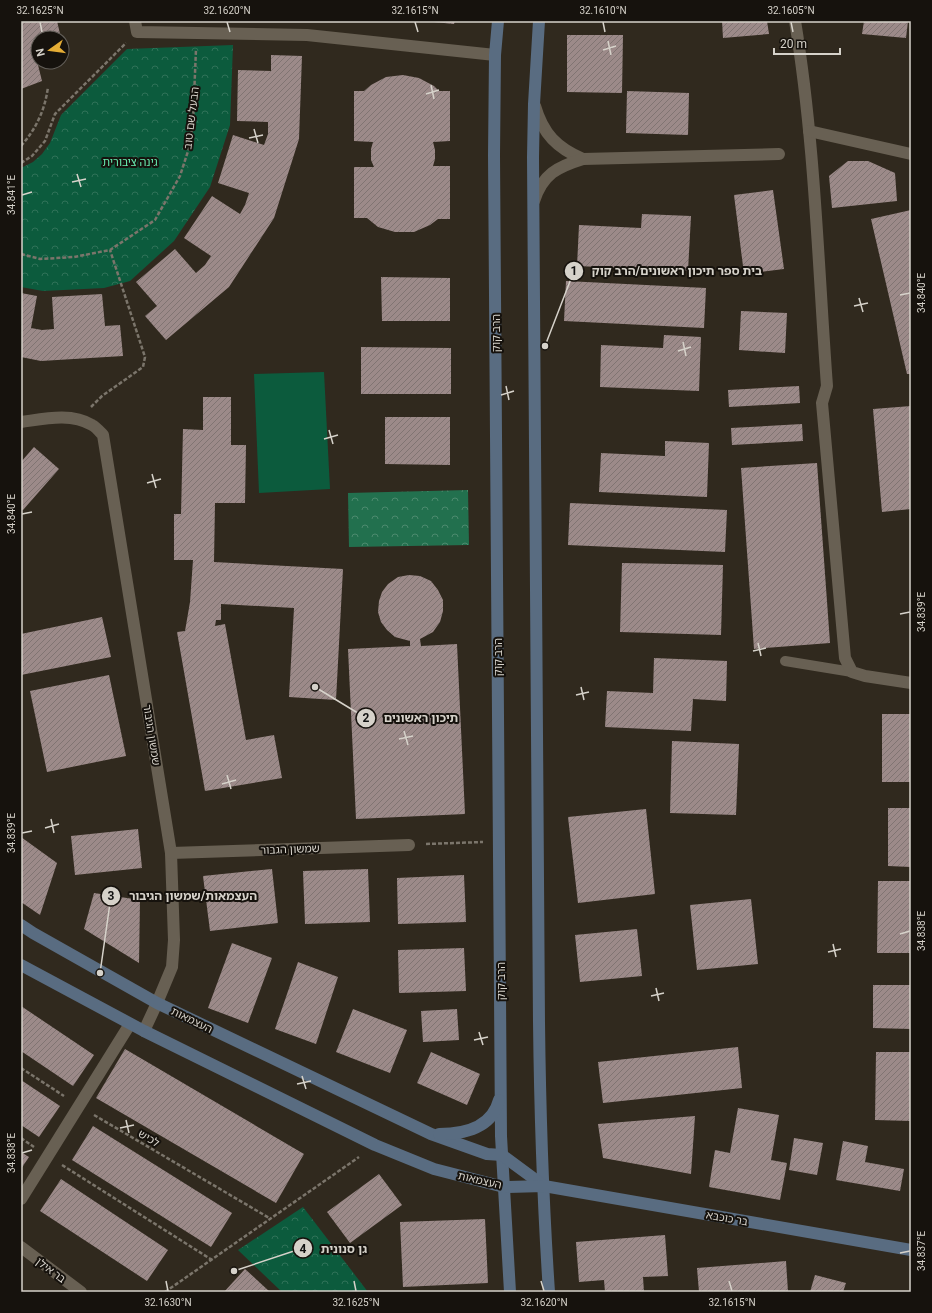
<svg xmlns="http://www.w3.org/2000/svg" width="932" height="1313" font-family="Roboto,'Noto Sans Hebrew',sans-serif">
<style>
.forest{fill:url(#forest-crowns)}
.park{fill:url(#park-crowns)}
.pitch{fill:#0c5b3d}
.building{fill:url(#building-hatch)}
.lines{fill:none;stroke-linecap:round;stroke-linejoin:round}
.path{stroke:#7b756b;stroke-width:2.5;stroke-dasharray:4 2;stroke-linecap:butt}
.lane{stroke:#686053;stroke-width:10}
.street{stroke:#686053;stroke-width:12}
.secondary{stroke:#596c81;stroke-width:12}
.ticks{fill:none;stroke:#d6d2ca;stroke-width:1.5}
.labels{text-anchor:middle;stroke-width:4;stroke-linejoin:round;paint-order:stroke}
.street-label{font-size:11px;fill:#d6d2ca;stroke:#16120d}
.park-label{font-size:11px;fill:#68ecb0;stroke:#16120d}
.leader{fill:none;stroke:#d6d2ca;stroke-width:1.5}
.callout-dot{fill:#d6d2ca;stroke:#16120d;stroke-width:1.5}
.mark-label{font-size:12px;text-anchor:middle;font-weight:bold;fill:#111}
.callout-label{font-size:12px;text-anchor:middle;font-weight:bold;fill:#d6d2ca;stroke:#16120d;stroke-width:4;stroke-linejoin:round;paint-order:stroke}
.neatline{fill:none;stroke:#d6d2ca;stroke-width:1.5}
.ticks-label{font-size:10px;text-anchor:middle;fill:#d6d2ca}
</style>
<defs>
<pattern id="forest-crowns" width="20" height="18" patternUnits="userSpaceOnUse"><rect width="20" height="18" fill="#22704e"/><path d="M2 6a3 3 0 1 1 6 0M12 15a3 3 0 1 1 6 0" fill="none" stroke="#4c8a6e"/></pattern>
<pattern id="park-crowns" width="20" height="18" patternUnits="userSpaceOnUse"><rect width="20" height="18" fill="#0c5b3d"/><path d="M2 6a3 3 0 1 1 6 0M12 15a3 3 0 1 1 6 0" fill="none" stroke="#2f7258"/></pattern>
<pattern id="building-hatch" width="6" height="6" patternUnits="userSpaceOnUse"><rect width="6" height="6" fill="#9c8a89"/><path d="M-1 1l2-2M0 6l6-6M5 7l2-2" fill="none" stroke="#807472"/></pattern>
</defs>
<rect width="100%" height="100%" fill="#30291e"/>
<path class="forest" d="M468 490 469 545 349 547 348 493Z"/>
<g class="park">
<path d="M233 45 230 125 210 187 174 241 130 281 104 288 43 291 21 287V168L33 162 42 154 50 143 61 115 127 49Z"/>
<path d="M303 1207 368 1292H282L238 1250Z"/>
</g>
<path class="pitch" d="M324 372 330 489 259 493 254 374Z"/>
<g class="building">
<path d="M21 21H57L61 38H38V62H41L38 65 42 81 21 89Z"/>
<path d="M434 21H455L454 24 434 22Z"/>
<path d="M722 21H767L769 34 723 38Z"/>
<path d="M864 21H908L906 38 862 34Z"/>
<path d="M567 35H623L622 93 567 92Z"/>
<path d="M271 55 302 56 299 139 274 218 229 287 166 340 145 316 157 306 136 282 175 249 196 273 205 265 211 256 184 238 212 196 240 214 245 205 249 193 218 183 233 135 264 145 268 134V122L237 121 238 70 271 71Z"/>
<path d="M403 75 419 78 434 86 439 91H450V141L433 142 435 150V159L433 166H450V219H438L430 225 414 232H395L378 227 367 218H354V167H374L371 160V149L373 142 354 141V91H364L371 85 386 77Z"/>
<path d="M627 91 689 93 688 135 626 133Z"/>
<path d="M848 161H868L895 173 897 201 832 208 829 176Z"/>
<path d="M773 190 784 269 744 274 734 195Z"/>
<path d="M911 210V374H907L871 219Z"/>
<path d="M642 214 691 216 688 271 577 266 579 225 641 228Z"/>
<path d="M381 277 450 278V321H382Z"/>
<path d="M566 281 706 288 704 328 564 321Z"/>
<path d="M21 293 37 296 31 328 42 330 54 329 52 297 102 294 105 326 120 325 123 356 41 361 21 357Z"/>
<path d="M741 311 787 313 785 353 739 350Z"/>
<path d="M664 335 701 337 699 391 600 387 601 345 663 348Z"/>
<path d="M361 347 451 348V394H361Z"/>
<path d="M799 386 800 403 729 407 728 390Z"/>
<path d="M203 397H231V445H246L245 503H215L214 562 343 569 336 700 289 697 294 608 221 604V620H216L215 626 225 624 246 740 274 735 282 778 205 791 177 632 185 631 190 602 193 560H174V514H181L183 429 203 430Z"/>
<path d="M911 406V509L882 512 873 409Z"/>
<path d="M385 417H450V465L385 464Z"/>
<path d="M802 424 803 441 732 445 731 428Z"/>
<path d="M665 441 709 443 707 497 599 492 601 453 665 456Z"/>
<path d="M34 447 59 469 23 510 21 509V462Z"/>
<path d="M817 463 830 643 754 649 741 468Z"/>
<path d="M570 503 727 510 725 552 568 545Z"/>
<path d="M622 563 723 565 721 635 620 632Z"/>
<path d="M409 575 420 576 431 581 438 590 443 600V611L440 622 433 632 420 639 421 646 457 644 465 814 356 819 348 649 410 646V641L395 637 387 630 381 622 378 612 379 601 382 592 388 584 398 577Z"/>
<path d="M102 617 111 657 21 675V634Z"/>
<path d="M654 658 727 661 726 701 693 699 691 731 605 727 607 691 653 693Z"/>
<path d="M109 675 126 756 47 772 30 691Z"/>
<rect x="882" y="714" width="29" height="68"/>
<path d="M672 741 739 744 736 815 670 813Z"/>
<path d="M888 808H911V867L888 866Z"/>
<path d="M646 809 655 894 578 903 568 817Z"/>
<path d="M138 829 142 868 75 875 71 836Z"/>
<path d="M21 837 57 863 40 915 21 902Z"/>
<path d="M272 869 278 923 210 931 203 876Z"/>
<path d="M368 869 370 922 305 924 303 871Z"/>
<path d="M464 875 466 922 398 924 397 878Z"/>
<path d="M878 881H911V953H877Z"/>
<path d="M94 893 140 900 139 963 84 929Z"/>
<path d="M751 899 758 964 697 970 690 905Z"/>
<path d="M637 929 642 976 580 982 575 935Z"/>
<path d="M232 943 272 958 248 1023 208 1008Z"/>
<path d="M464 948 466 991 399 993 398 950Z"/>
<path d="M298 962 338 977 316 1044 275 1029Z"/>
<path d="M873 985H911V1029L873 1028Z"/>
<path d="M21 1006 94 1055 73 1086 21 1051Z"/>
<path d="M353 1009 407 1030 390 1073 336 1052Z"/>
<path d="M457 1009 459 1040 423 1042 421 1011Z"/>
<path d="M738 1047 742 1088 603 1103 598 1062Z"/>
<path d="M125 1049 304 1154 276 1203 96 1098Z"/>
<path d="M431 1052 480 1074 467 1105 417 1083Z"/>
<path d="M876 1052H911V1121L875 1120Z"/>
<path d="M21 1080 60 1106 39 1137 21 1125Z"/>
<path d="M738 1108 779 1115 771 1160 787 1163 780 1200 709 1187 715 1150 730 1153Z"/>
<path d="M695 1116 691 1174 603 1158 598 1124Z"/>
<path d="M93 1126 232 1213 211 1247 72 1160Z"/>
<path d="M794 1138 823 1143 817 1175 789 1170Z"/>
<path d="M843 1141 868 1146 865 1162 904 1169 900 1191 836 1180Z"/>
<path d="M21 1152 29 1157 21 1169Z"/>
<path d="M379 1174 402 1205 350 1243 327 1212Z"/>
<path d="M61 1179 168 1250 147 1281 40 1211Z"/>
<path d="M485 1219 488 1283 403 1287 400 1222Z"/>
<path d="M665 1235 668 1276 643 1277 644 1292H605L604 1280 579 1282 576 1242Z"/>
<path d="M786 1261 788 1292H699L697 1268Z"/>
<path d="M245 1269 270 1292H224Z"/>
<path d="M815 1275 846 1283 843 1292H810Z"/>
</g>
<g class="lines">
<g class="path">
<path d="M21 146C36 129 45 110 48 87"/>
<path d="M21 163 32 156 45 141 55 114 126 43"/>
<path d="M21 254 40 259 74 257 110 250 155 220 180 176 189 148 193 122 196 49"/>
<path d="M91 407 102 396 143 367 145 357 110 250"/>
<path d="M426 844 483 842"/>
<path d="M21 1068 64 1096"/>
<path d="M94 1115 271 1219"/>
<path d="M21 1138 34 1147"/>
<path d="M62 1165 212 1260"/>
<path d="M165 1292 359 1157"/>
</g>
<path class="lane" d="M785 661 852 672"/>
<g class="street">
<path d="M135 21 137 32 307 35 495 55"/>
<path d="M795 21C815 142 818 265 827 386L822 403 845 658 852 672 865 676 911 683"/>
<path d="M535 106C543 134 557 148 583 159"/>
<path d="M809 131 911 154"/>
<path d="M534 201C543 174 557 167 583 159L779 154"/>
<path d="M21 422C43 419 71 412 92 425 96 427 100 432 103 435L171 853 174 940 172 967 157 1003 144 1031"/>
<path d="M171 853 409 845"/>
<path d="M21 1199 130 1024"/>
<path d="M21 1247 81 1292"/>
</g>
<g class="secondary">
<path d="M498 21 495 55 494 155 501 1136 510 1292"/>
<path d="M539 21 534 104 533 157 539 1022C540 1112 543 1202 549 1292"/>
<path d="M21 925 33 933 157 1003 431 1134 487 1154 502 1155 544 1186"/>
<path d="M21 965 144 1031 375 1145 434 1169 504 1187 544 1186 911 1250"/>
<path d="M439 1134C464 1134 492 1128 499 1100"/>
</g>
</g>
<path class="ticks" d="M40 22 42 32M227 22 230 32M415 22 418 32M603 22 605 32M791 22 793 32M608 41 611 55M603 50 616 46M431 85 434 99M426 94 439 90M254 129 258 143M249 138 263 135M77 174 81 187M72 182 86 179M22 195 32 192M900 295 910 293M859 298 863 312M854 306 868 303M683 342 686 356M678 351 691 347M506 386 509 400M501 395 514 391M329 430 333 444M324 439 338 435M152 474 156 488M147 483 161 479M22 514 32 512M900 614 910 612M758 643 761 656M753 651 766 648M581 687 584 700M576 695 589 692M404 731 408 745M399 739 413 736M227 775 231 789M222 784 236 780M51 819 54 833M45 828 59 824M22 833 32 831M900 934 910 931M833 944 836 957M828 952 841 949M656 988 659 1001M651 996 664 993M479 1032 483 1045M474 1040 488 1037M302 1076 306 1089M297 1084 311 1081M126 1120 129 1133M120 1128 134 1125M22 1153 32 1150M900 1253 910 1251M166 1281 168 1291M354 1281 356 1291M541 1281 544 1291M729 1281 732 1291"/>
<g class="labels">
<g class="street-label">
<text transform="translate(191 118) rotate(-83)" y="4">הבעל שם טוב</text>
<text transform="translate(496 333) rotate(-90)" y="4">הרב קוק</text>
<text transform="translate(498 657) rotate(-90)" y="4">הרב קוק</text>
<text transform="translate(152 735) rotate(81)" y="4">שמשון הגיבור</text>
<text transform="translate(290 849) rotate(-2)" y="4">שמשון הגבור</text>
<text transform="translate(501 981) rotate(-90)" y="4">הרב קוק</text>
<text transform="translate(192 1020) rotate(26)" y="4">העצמאות</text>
<text transform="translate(149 1138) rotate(31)" y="4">לכיש</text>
<text transform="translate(480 1180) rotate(13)" y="4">העצמאות</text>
<text transform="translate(727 1218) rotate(10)" y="4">בר כוכבא</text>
<text transform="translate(51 1270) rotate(37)" y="4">בר אילן</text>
</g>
<g class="park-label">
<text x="130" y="166">גינה ציבורית</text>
</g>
</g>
<path class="leader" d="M545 346L574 271M315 687L366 718M100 973L111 896M234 1271L303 1248"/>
<g class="callout-dot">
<circle cx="545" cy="346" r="4"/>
<circle cx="315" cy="687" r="4"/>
<circle cx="100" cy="973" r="4"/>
<circle cx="234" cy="1271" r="4"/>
<circle cx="574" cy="271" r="10"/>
<circle cx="366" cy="718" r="10"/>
<circle cx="111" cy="896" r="10"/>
<circle cx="303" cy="1248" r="10"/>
</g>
<g class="mark-label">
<text x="574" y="275">1</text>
<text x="366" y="722">2</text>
<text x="111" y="900">3</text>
<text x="303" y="1253">4</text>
</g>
<g class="callout-label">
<text x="677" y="275">בית ספר תיכון ראשונים/הרב קוק</text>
<text x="421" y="722">תיכון ראשונים</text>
<text x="193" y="900">העצמאות/שמשון הגיבור</text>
<text x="344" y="1253">גן סנונית</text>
</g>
<rect width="932" height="1313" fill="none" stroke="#16120d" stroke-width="44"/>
<g transform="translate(50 50) rotate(256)"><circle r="19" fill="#16120d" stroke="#635f59"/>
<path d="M0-3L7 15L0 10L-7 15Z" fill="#e5ad35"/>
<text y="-6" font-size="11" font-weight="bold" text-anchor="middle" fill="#d6d2ca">N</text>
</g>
<path d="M774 48v6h66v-6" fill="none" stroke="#d6d2ca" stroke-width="2"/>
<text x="780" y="48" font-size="12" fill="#d6d2ca" stroke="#16120d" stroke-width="3" paint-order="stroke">20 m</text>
<rect x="22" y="22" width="888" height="1269" class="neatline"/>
<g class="ticks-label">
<text x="40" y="14">32.1625°N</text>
<text x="227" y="14">32.1620°N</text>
<text x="415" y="14">32.1615°N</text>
<text x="603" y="14">32.1610°N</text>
<text x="791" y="14">32.1605°N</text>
<text transform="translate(11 195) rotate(-90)" y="4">34.841°E</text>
<text transform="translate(921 293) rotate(-90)" y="4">34.840°E</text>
<text transform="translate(11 514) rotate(-90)" y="4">34.840°E</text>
<text transform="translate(921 612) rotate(-90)" y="4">34.839°E</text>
<text transform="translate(11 833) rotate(-90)" y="4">34.839°E</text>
<text transform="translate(921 931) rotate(-90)" y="4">34.838°E</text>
<text transform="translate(11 1153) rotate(-90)" y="4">34.838°E</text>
<text transform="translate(921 1251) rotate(-90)" y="4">34.837°E</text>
<text x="168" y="1306">32.1630°N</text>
<text x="356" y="1306">32.1625°N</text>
<text x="544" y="1306">32.1620°N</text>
<text x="732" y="1306">32.1615°N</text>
</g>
</svg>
